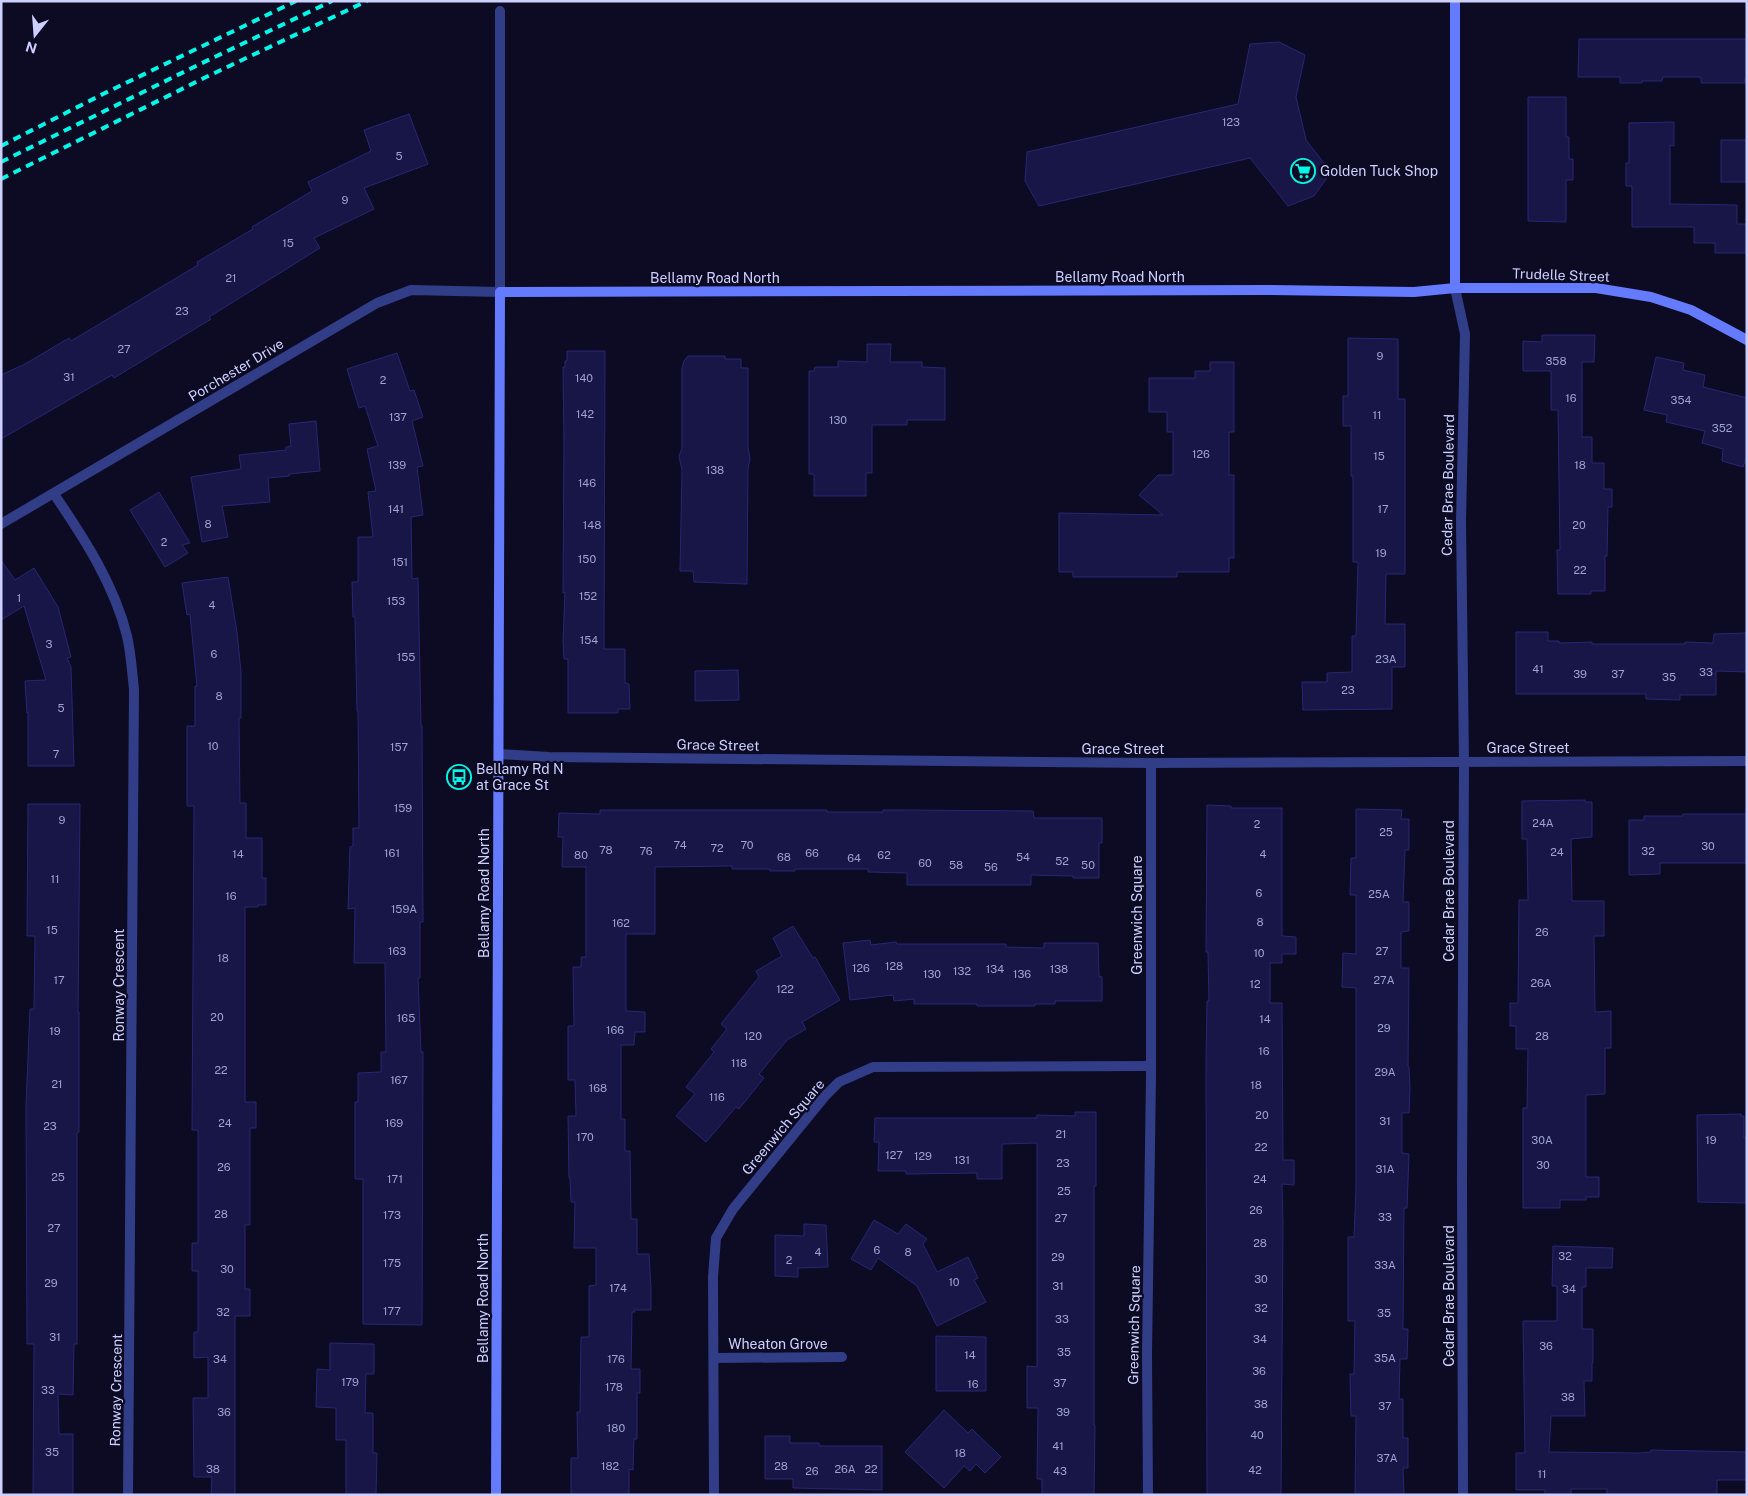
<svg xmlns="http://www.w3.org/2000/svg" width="1748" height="1496" font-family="'Public Sans',sans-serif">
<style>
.building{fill:#181646;stroke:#282674}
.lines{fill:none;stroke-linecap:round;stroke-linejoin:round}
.street{stroke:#323d87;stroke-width:10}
.secondary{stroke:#647aff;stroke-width:10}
.rail{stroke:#00f8e9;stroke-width:4;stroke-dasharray:8 6;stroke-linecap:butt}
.labels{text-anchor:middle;stroke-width:4.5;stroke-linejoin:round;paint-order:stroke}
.number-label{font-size:11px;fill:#a0a2d1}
.poi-label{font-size:14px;fill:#cdd0ff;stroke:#0c0b23;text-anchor:start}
.street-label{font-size:14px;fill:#cdd0ff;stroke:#0c0b23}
</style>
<rect width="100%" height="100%" fill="#0c0b23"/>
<g class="building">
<path d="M1579 39H1747V78H1745V83H1701V77H1663L1662 81H1642V83H1620V77H1578Z"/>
<path d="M1279 42 1305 55 1296 97 1306 140 1331 172 1314 196 1288 206 1250 158 1039 206 1025 181 1027 152 1238 104 1250 44Z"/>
<path d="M1528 97H1566V137H1569V159H1573V180H1566V222L1528 221Z"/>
<path d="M409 114 428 164 364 188 374 209 314 238 320 248 209 317 211 319 114 378 112 375 1 439V375L25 364 69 338 71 341 198 265 197 262 253 229 252 227 312 191 308 182 371 151 364 130Z"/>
<path d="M1674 122V146L1670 145V204L1737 205V224H1747V253H1715V243H1694V227H1632V186H1626V163H1629V123Z"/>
<rect x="1721" y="140" width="26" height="42"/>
<path d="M1542 335H1595L1594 362H1582V437H1592V463H1604V489H1612V507H1608L1607 556H1605V591H1591V594H1558L1557 550H1560L1558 410H1551V371H1523V341L1542 342Z"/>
<path d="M1348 338 1398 339V399H1405V574H1386L1385 624H1405V667H1392V709L1303 710 1302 682H1327V673L1352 672V636H1356L1358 562H1353V476H1351V426H1343V396H1348Z"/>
<path d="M867 344H891L890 362H922V367L945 368V420H907V425H872V473H866V496H814V474H809V371H814L815 367H838V361L867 362Z"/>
<path d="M567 351H605L604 649H625V683L629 684 630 709H618V713H568V659H564L563 641 565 592 563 593 564 439 563 367H565V361H567Z"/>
<path d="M397 353 410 391 414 390 423 417 412 421 423 466 417 467 423 515 411 517 412 579 418 578 421 726H422L423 922H420V978H418L421 1052H423L422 1325 363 1324V1179H355V1102H358V1073L381 1072V1052H386L385 963H354L355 908 348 909 350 847 353 846V828H359L358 711H357L355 617H353L352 582H358V537H373L368 492 376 491 367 449 378 446 365 406 359 408 347 369Z"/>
<path d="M688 356H725V359H741V368H748V447L750 459 748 469 747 584 694 582 693 571H680L682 470 679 456 682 448V368L684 361Z"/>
<path d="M1656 357 1684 363 1683 370 1705 375 1703 387 1747 398V455L1743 467 1722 461 1723 449 1702 443 1705 431 1666 422 1667 415 1644 410Z"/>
<path d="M1210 362H1234V432H1229V475H1234V558H1229V572H1177V577H1073V572H1059V513L1163 515 1139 495 1158 475H1173V432H1167V412H1149V378H1195V371H1210Z"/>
<path d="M316 421 320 471 289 474V476L268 478 270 502 222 506 228 537 202 542 191 477 241 469 239 455 286 450V447L291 446 289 424Z"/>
<path d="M159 492 190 543 182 545 188 553 165 567 130 510Z"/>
<path d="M1 560 15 580 34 568 58 607 71 657 67 658 71 667 74 766H28V712L27 713 25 681 46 680 24 606 1 620Z"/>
<path d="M228 577 237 632 241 672V718H239L240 803H246V838H262V878H266V905H258V907H245V1102H256V1128H250V1225H245V1289H250V1316H235V1495H211L212 1477H194L193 1398H208V1357L194 1358V1332H198V1271H192V1243H198V1130H192L194 806H187V726H195V686H197L190 614 187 615 182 583Z"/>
<path d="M1516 632H1548V641H1559V643L1592 642V644H1685V642L1713 643 1714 634 1747 633V672L1716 671V695H1680V700L1646 699V694H1516Z"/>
<path d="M738 670 739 700 695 701V671Z"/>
<path d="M1585 800V802H1592V837L1571 839 1572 901H1604V936H1594L1595 1012 1611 1011V1048H1605V1094L1586 1095V1177H1599V1197H1586V1200H1560V1208H1523V1108H1527L1528 1049H1516V1026H1510V1003H1518L1519 900H1528L1527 839H1522V801Z"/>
<path d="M28 804H80L78 1012H79V1132L77 1133V1344H74L73 1395 58 1394 59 1434H73V1495H33L34 1344H27L26 1105 30 1009H34L35 936H27Z"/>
<path d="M1207 805 1231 806V808H1282V936L1296 937V954H1282V963H1270V1003H1282L1283 1160H1294V1185L1282 1184 1283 1224 1281 1495H1207L1206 1059 1207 1001H1209L1208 952H1206Z"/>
<path d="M1356 809 1402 810 1401 819H1409V850H1405L1403 902H1409V931L1401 932V968H1409L1408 1066 1409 1067 1410 1089 1409 1113H1402V1153L1409 1154 1407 1208H1404L1403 1329H1408L1407 1359H1400L1399 1399H1403V1438H1408V1468H1403L1404 1495H1355L1356 1416H1351L1350 1374H1354L1355 1321H1348V1237H1354L1356 1190V988L1342 987 1343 953 1356 954V895H1350L1351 858H1356Z"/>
<path d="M600 810H827V812H883V810H905L1033 811 1034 818H1102V843H1099V878H1073V876L1031 875V885H907V873L868 872V869H795V871H770V869H732V866L655 867V934H626V1011L645 1012V1032H635L634 1045H621V1119H625V1151H630L631 1219H637V1254H649L651 1289V1310H634L635 1312H632L631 1369H640V1393H637V1439H634L633 1470 629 1469V1495H571V1458H578L577 1412H580L581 1337H589V1286L596 1285V1248H574L575 1202H571L570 1178H569L568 1116H576L575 1080H568V1026H574L573 967H581V957H586V867H562L563 837H558L559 813 600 814Z"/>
<path d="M1683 814H1747V863H1660V874L1629 875V820H1644V816H1683Z"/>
<path d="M793 926 813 958 815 957 840 1000 802 1022 806 1029 787 1040 759 1074 764 1078 739 1109 736 1107 706 1142 676 1116 695 1094 686 1087 714 1052 711 1049 727 1029 721 1024 759 977 756 971 782 956 773 938Z"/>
<path d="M870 940 871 945 896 942 897 944H1006V947L1044 948V943H1098L1099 976 1102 977V1001H1055V1004H1035V1006H977V1004H914V999L894 1001 893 995 850 1000 843 943Z"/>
<path d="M1075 1112H1096V1186H1094V1425H1095L1094 1495H1042V1479H1037L1038 1408H1027V1366L1037 1367V1143L1002 1144V1179H977V1173L906 1174V1171H878L879 1142H874L875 1118H1037V1115L1075 1116Z"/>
<path d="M1741 1114V1116H1744V1138H1747V1203L1698 1202 1697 1115Z"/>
<path d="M874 1220 898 1234 906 1224 927 1239 923 1244 937 1272 968 1257 978 1278 974 1280 986 1302 937 1326 917 1286 878 1258 871 1270 851 1259Z"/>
<path d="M804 1224 826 1225 828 1267 798 1268V1277L775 1276V1235L804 1236Z"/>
<path d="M1553 1246 1613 1248 1612 1268H1586V1287H1582V1329H1593V1363H1592V1381H1584L1585 1416H1551L1549 1452 1640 1453 1651 1452V1450L1747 1452V1480H1717V1495H1607V1489H1571V1495H1545V1490H1516V1453H1525L1523 1321H1557V1286H1552Z"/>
<path d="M936 1336 986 1337V1391H936Z"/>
<path d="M330 1343 374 1344V1374H366L365 1413H373V1453H377L376 1495H346V1440H336V1408L316 1407 317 1369 330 1370Z"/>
<path d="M944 1410 968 1433 972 1429 1001 1457 985 1473 976 1464 970 1471 964 1466 944 1488 905 1452Z"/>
<path d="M765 1436H790V1443H819V1446H882V1490L793 1488V1479H765Z"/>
</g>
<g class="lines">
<g class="street">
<path d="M1455 288 1465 334 1461 522 1464 762 1462 1181 1463 1495"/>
<path d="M54 494C84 538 114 584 127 636 131 653 132 672 134 689L128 1495"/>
<path d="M1 524 377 303 411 290 500 292V11"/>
<path d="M499 754 549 757 1151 763 1747 761"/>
<path d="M715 1358 842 1357"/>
<path d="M714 1495 713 1277 716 1238 733 1209 825 1096 839 1082 873 1067 1151 1066"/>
<path d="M1148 1495 1147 1354 1151 1076V763"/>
</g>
<g class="secondary">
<path d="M1455 288V1"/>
<path d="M496 1495 500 292 1267 290 1414 292 1455 288H1596L1651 297 1691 310 1747 340"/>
</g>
<g class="rail">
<path d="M1 146 105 93 296 1"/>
<path d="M1 162 198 65 332 1"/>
<path d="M1 179 204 78 367 1"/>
</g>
</g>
<defs>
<symbol id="supermarket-ring" viewBox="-11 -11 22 22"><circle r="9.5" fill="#0c0b23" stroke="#00f8e9" stroke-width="1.5"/><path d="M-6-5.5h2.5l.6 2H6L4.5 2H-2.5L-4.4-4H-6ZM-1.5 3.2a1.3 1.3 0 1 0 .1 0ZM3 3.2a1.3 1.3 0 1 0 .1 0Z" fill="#00f8e9"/></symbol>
<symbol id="bus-ring" viewBox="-11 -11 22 22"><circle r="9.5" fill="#0c0b23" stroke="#00f8e9" stroke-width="1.5"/><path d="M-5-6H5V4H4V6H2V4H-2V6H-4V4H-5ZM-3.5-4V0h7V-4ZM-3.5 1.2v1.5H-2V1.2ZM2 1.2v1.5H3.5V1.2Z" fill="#00f8e9"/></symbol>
</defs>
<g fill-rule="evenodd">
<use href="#supermarket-ring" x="1289" y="157" width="28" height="28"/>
<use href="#bus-ring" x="445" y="763" width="28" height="28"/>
</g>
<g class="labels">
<g class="number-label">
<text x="1231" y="126">123</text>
<text x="399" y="160">5</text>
<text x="345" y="204">9</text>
<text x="288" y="247">15</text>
<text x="231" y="282">21</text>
<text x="182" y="315">23</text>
<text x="124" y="353">27</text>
<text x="1380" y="360">9</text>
<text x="1556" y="365">358</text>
<text x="69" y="381">31</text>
<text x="584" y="382">140</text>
<text x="383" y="384">2</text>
<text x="1571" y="402">16</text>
<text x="1681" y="404">354</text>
<text x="585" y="418">142</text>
<text x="1377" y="419">11</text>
<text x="398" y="421">137</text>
<text x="838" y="424">130</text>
<text x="1722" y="432">352</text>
<text x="1201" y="458">126</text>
<text x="1379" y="460">15</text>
<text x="397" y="469">139</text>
<text x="1580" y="469">18</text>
<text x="715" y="474">138</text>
<text x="587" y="487">146</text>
<text x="396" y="513">141</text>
<text x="1383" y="513">17</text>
<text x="208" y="528">8</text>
<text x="592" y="529">148</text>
<text x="1579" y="529">20</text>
<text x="164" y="546">2</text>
<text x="1381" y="557">19</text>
<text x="587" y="563">150</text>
<text x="400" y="566">151</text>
<text x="1580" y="574">22</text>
<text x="588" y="600">152</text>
<text x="19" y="602">1</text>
<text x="396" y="605">153</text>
<text x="212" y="609">4</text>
<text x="589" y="644">154</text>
<text x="49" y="648">3</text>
<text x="214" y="658">6</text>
<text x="406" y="661">155</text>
<text x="1386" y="663">23A</text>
<text x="1538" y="673">41</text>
<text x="1706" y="676">33</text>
<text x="1580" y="678">39</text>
<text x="1618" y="678">37</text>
<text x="1669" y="681">35</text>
<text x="1348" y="694">23</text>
<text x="219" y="700">8</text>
<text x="61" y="712">5</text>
<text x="213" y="750">10</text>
<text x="399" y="751">157</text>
<text x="56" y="758">7</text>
<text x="403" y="812">159</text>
<text x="62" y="824">9</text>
<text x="1543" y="827">24A</text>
<text x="1257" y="828">2</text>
<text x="1386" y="836">25</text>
<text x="680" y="849">74</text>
<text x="747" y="849">70</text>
<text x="1708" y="850">30</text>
<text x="717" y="852">72</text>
<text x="606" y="854">78</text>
<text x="646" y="855">76</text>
<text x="1648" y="855">32</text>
<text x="1557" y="856">24</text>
<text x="392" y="857">161</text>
<text x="812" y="857">66</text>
<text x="238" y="858">14</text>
<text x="1263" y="858">4</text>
<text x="581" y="859">80</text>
<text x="884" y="859">62</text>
<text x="784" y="861">68</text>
<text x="1023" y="861">54</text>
<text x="854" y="862">64</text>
<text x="1062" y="865">52</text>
<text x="925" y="867">60</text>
<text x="956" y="869">58</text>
<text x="1088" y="869">50</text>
<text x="991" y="871">56</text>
<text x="55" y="883">11</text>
<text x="1259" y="897">6</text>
<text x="1379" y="898">25A</text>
<text x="231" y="900">16</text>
<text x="404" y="913">159A</text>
<text x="1260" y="926">8</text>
<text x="621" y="927">162</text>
<text x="52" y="934">15</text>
<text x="1542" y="936">26</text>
<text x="397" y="955">163</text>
<text x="1382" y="955">27</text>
<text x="1259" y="957">10</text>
<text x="223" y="962">18</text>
<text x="894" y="970">128</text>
<text x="861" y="972">126</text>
<text x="995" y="973">134</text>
<text x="1059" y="973">138</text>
<text x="962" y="975">132</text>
<text x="932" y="978">130</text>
<text x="1022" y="978">136</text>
<text x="59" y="984">17</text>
<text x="1384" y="984">27A</text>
<text x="1541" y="987">26A</text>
<text x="1255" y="988">12</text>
<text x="785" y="993">122</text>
<text x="217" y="1021">20</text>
<text x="406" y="1022">165</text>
<text x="1265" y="1023">14</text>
<text x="1384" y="1032">29</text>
<text x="615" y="1034">166</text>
<text x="55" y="1035">19</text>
<text x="753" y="1040">120</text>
<text x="1542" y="1040">28</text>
<text x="1264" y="1055">16</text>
<text x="739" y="1067">118</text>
<text x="221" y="1074">22</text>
<text x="1385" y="1076">29A</text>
<text x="399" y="1084">167</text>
<text x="57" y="1088">21</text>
<text x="1256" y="1089">18</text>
<text x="598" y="1092">168</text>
<text x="717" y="1101">116</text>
<text x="1262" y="1119">20</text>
<text x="1385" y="1125">31</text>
<text x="225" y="1127">24</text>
<text x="394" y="1127">169</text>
<text x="50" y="1130">23</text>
<text x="1061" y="1138">21</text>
<text x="585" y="1141">170</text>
<text x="1542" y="1144">30A</text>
<text x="1711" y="1144">19</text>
<text x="1261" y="1151">22</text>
<text x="894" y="1159">127</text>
<text x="923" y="1160">129</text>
<text x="962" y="1164">131</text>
<text x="1063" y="1167">23</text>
<text x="1543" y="1169">30</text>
<text x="224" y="1171">26</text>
<text x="1385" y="1173">31A</text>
<text x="58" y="1181">25</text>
<text x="395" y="1183">171</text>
<text x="1260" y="1183">24</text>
<text x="1064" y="1195">25</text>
<text x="1256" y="1214">26</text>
<text x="221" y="1218">28</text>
<text x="392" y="1219">173</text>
<text x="1385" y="1221">33</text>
<text x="1061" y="1222">27</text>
<text x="54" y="1232">27</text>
<text x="1260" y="1247">28</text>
<text x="877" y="1254">6</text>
<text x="818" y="1256">4</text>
<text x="908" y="1256">8</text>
<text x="1565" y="1260">32</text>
<text x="1058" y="1261">29</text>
<text x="789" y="1264">2</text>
<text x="392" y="1267">175</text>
<text x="1385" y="1269">33A</text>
<text x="227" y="1273">30</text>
<text x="1261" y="1283">30</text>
<text x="954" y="1286">10</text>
<text x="51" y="1287">29</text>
<text x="1058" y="1290">31</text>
<text x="618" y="1292">174</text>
<text x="1569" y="1293">34</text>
<text x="1261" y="1312">32</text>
<text x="392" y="1315">177</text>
<text x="223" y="1316">32</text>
<text x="1384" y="1317">35</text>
<text x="1062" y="1323">33</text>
<text x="55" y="1341">31</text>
<text x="1260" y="1343">34</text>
<text x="1546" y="1350">36</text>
<text x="1064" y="1356">35</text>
<text x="970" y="1359">14</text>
<text x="1385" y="1362">35A</text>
<text x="220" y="1363">34</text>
<text x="616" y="1363">176</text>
<text x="1259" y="1375">36</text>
<text x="350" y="1386">179</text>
<text x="1060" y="1387">37</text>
<text x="973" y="1388">16</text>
<text x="614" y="1391">178</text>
<text x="48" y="1394">33</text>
<text x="1568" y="1401">38</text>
<text x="1261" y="1408">38</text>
<text x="1385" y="1410">37</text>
<text x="224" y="1416">36</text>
<text x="1063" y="1416">39</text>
<text x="616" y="1432">180</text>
<text x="1257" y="1439">40</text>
<text x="1058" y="1450">41</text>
<text x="52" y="1456">35</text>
<text x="960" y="1457">18</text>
<text x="1387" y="1462">37A</text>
<text x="610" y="1470">182</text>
<text x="781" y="1470">28</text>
<text x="213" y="1473">38</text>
<text x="845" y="1473">26A</text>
<text x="871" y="1473">22</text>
<text x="1255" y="1474">42</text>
<text x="812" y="1475">26</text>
<text x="1060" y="1475">43</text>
<text x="1542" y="1478">11</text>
</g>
<g class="poi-label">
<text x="1320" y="176">Golden Tuck Shop</text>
<text x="476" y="774">Bellamy Rd N<tspan x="476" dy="16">at Grace St</tspan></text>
</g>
<g class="street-label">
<text transform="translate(1561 275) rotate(2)" y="5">Trudelle Street</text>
<text x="1120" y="282">Bellamy Road North</text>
<text x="715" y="283">Bellamy Road North</text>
<text transform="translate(236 370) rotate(-31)" y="5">Porchester Drive</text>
<text transform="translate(1448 485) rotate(-89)" y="5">Cedar Brae Boulevard</text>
<text transform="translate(718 745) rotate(1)" y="5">Grace Street</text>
<text x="1528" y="753">Grace Street</text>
<text x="1123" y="754">Grace Street</text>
<text transform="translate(1449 891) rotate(-90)" y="5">Cedar Brae Boulevard</text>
<text transform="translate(484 893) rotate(-90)" y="5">Bellamy Road North</text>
<text transform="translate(1137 915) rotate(-90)" y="5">Greenwich Square</text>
<text transform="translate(119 985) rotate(-90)" y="5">Ronway Crescent</text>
<text transform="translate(783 1127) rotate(-50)" y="5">Greenwich Square</text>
<text transform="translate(1449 1296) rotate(-90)" y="5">Cedar Brae Boulevard</text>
<text transform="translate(483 1298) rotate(-90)" y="5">Bellamy Road North</text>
<text transform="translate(1134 1325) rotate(-89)" y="5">Greenwich Square</text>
<text x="778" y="1349">Wheaton Grove</text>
<text transform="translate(116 1390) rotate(-89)" y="5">Ronway Crescent</text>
</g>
</g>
<rect width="1748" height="1496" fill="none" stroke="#cdd0ff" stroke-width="5"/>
<g transform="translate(35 35) rotate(197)" stroke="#0c0b23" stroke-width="4" paint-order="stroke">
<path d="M0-4L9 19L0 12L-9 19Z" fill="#cdd0ff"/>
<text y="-8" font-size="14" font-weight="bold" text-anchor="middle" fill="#cdd0ff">N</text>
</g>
</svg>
